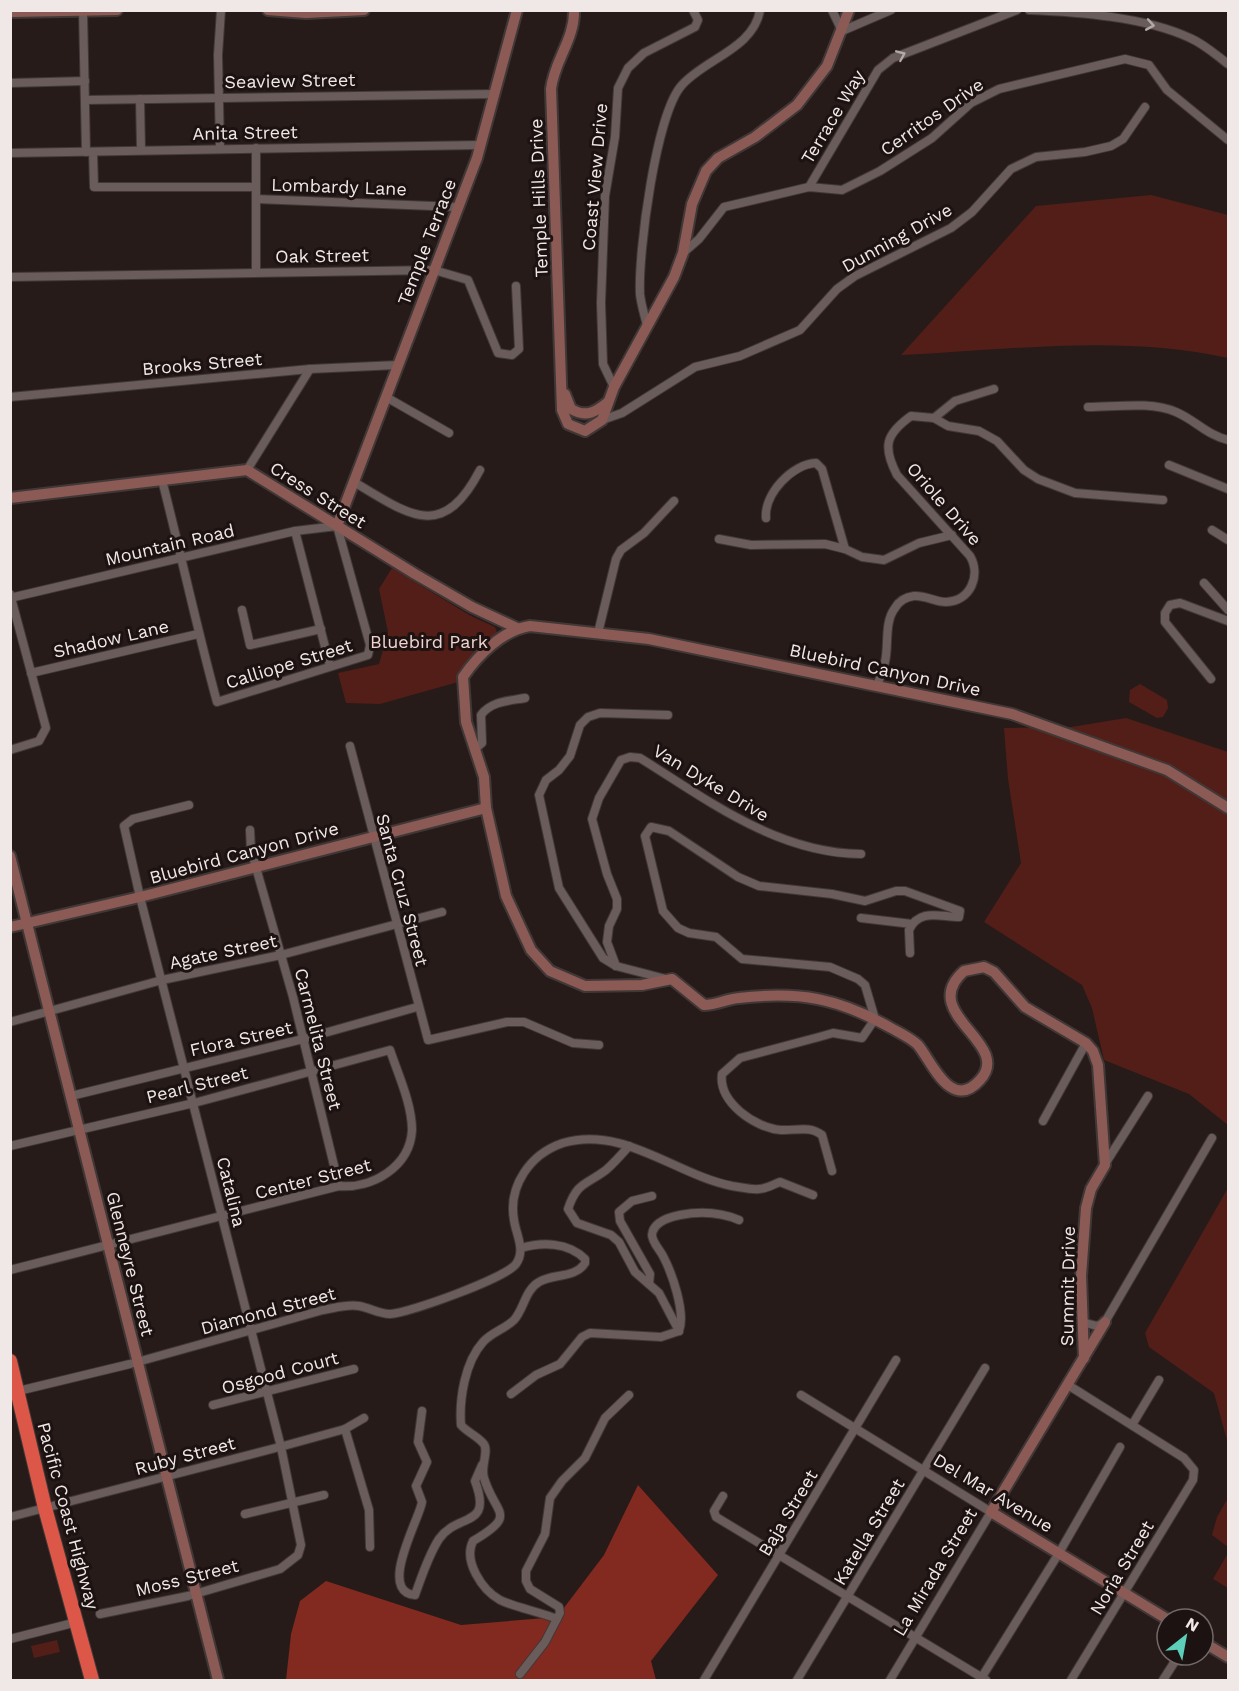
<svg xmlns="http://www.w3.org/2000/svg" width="1239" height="1691" font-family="'Work Sans',sans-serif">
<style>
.green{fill:#531e18}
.forest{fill:#822920}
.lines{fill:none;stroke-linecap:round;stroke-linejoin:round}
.street-casing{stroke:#403837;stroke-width:10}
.secondary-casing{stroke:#403837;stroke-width:14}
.highway-casing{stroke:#403837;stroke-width:16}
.street{stroke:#695c5a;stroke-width:8}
.secondary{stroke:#8c5a55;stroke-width:10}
.highway{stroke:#dc5748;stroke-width:14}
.oneway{stroke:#b3a9a8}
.labels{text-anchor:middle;stroke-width:6;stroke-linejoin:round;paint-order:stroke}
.street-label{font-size:18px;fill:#f0e8e7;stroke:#1c1211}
.park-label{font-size:18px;fill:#efd4d0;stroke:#1c1211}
</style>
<rect width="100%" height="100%" fill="#261b19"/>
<g class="green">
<path d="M1151 195 1228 215V358C1121 334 1010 350 901 355L1036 206Z"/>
<path d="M392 568 471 616 495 627 498 635 458 682 380 704 346 703 338 673 379 664 388 632 379 589Z"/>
<path d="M1140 684 1167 700 1168 708 1163 717 1157 718 1129 702 1130 690Z"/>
<path d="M1126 718 1228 752V1125L1189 1094 1104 1060 1092 1008 1082 985 984 922 1021 863 1008 779 1004 728 1071 727Z"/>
<path d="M1228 1188V1444L1214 1393 1149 1347 1145 1333Z"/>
<path d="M1228 1498V1547L1212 1535 1217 1517Z"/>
<path d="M1228 1553V1588L1213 1579Z"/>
<path d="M57 1640 60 1652 34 1658 31 1646Z"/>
</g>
<path class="forest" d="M638 1485 718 1575 651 1661 656 1680H286L291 1634 300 1601 326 1581 461 1625 557 1617 604 1555Z"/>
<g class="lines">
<defs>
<g id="street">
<path d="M832 10 842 31 891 10"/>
<path d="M1029 10C1079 12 1145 17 1190 38 1204 44 1216 55 1228 64"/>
<path d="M83 11 86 152"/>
<path d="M10 83 85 81"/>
<path d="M140 99 141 150"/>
<path d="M85 100 495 94"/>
<path d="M220 148 218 55 221 10"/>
<path d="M256 148V272"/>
<path d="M93 152 94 187H256"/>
<path d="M10 153 480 145"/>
<path d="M809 187 878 70 893 58 1017 10"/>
<path d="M256 199 458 207"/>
<path d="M683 253 699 239 724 207 809 187 842 190 880 171 932 138 971 103 999 89 1125 59 1149 65 1167 90 1228 140"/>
<path d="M10 277 434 270 468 280 498 353 512 355 519 349 516 286"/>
<path d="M647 326C645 316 641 305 640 294 638 253 656 113 682 85 705 59 754 48 760 10"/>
<path d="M614 387 603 364 601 303 605 196 615 137 618 88 628 68 644 53 695 27 698 20 693 10"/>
<path d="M10 397 310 369 397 365"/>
<path d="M386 397 449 433"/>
<path d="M1088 407C1115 407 1151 401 1176 412 1195 420 1207 435 1228 440"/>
<path d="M934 418 955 401 994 389"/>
<path d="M602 420 622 413 695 367 740 356 800 330 837 289 855 276 951 228 972 212 1011 169 1036 157 1085 152 1111 146 1123 139 1145 107"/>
<path d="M1169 465 1228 489"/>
<path d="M247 470 310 369"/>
<path d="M354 482C408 514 442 543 480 470"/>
<path d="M766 518C764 494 792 464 816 463L822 469 845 549"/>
<path d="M1212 530 1228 540"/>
<path d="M295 531 330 666"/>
<path d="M719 539 751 545 825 544 845 549 862 557 884 560 919 543 952 535"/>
<path d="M1204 583 1228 610"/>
<path d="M10 594 46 728 39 741 10 750"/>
<path d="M10 598 295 531 337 526 370 645 368 655 217 702C197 629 181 554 162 480"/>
<path d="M242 610 250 645 321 629"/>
<path d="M598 633 616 559 621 550 644 533 674 501"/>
<path d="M31 673 198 634"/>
<path d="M1211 679 1165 622V613L1170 605 1180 603 1228 621"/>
<path d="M878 684C880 676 883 669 885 662 889 645 884 622 895 608 899 601 906 597 914 596 925 595 935 602 946 602 971 601 981 575 970 556L897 475C882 446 886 434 911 416L934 418 948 426 979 431 997 441 1024 470 1038 479 1075 493 1163 500"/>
<path d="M350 746 428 1040 507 1022H524L573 1043 599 1045"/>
<path d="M475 749 482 743 481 715C491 701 509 701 525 698"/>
<path d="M250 830 251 850 293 997 339 1186"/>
<path d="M861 918 912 924"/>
<path d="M616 966 607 942 609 926 617 909V899L607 874 592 819 599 798 621 760 630 757 640 758C709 801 777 853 861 854"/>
<path d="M666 979 616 966 603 958 559 888 539 795 546 780 559 770 570 756 580 725 588 717 600 713 668 715"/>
<path d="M10 1022 162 980 281 955 442 912"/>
<path d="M71 1096 303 1039 417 1007"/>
<path d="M1043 1121 1086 1043"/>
<path d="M10 1146 194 1103 390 1050C398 1074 412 1104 412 1130 410 1167 372 1189 339 1186L10 1270"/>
<path d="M629 1146C622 1154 614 1163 606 1170 586 1185 577 1182 568 1209L577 1223 611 1235 619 1242 635 1272 659 1293 679 1331"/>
<path d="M1105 1164 1148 1096"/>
<path d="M832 1171 822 1135C809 1125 795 1131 781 1130 755 1128 718 1102 722 1074L740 1058 819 1037 833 1033 862 1038 875 1019 865 985 858 979 830 967 742 959 716 937 689 933 678 928 663 911 645 836 651 827 669 831 738 877 759 886 832 894 865 901 896 891H905L960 911 959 917C940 917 919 908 909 930L910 953"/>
<path d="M521 1248C542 1242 568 1242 585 1259V1263C575 1279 553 1273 539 1282 525 1290 524 1309 514 1320 505 1329 492 1332 483 1342 465 1362 459 1399 461 1425 467 1432 477 1436 483 1443 490 1450 480 1466 484 1478 495 1515 519 1514 473 1541 463 1561 482 1590 500 1600 514 1607 540 1612 557 1619"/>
<path d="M649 1284 650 1274 620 1221 619 1212 632 1201 652 1196"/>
<path d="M1082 1322 1097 1326 1105 1322 1212 1138"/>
<path d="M679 1331C686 1313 672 1273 663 1256 660 1250 652 1242 652 1235 653 1222 670 1217 680 1215 701 1211 720 1212 739 1220"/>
<path d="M1068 1385 1184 1458 1194 1470 1193 1480 1071 1680"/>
<path d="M10 1393 130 1364 323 1310C335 1308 347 1304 359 1306 370 1308 379 1314 390 1314 409 1313 506 1278 516 1264 526 1250 516 1235 514 1220 508 1186 530 1154 563 1143 623 1125 676 1175 732 1186 740 1187 751 1190 759 1189 766 1189 774 1184 780 1182L813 1195"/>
<path d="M511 1394 536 1375 560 1364 582 1337 590 1333 661 1337 679 1331"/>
<path d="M801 1395 991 1512 890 1680"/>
<path d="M213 1405 354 1369"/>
<path d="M422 1411 418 1442 427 1462 416 1486 422 1502C420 1518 377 1592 415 1595 422 1576 428 1556 439 1539 458 1512 493 1529 475 1481L482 1465"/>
<path d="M1132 1425 1159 1380"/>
<path d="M345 1429 369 1510 370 1547"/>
<path d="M723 1496 714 1511 716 1517 986 1680"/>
<path d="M245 1514 324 1495"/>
<path d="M10 1517 287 1445 345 1429 364 1418"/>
<path d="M100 1614 188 1596 280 1569 298 1555 301 1545 281 1447 140 897 124 826 133 819 189 805"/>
<path d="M10 1639 77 1622"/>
<path d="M520 1674 545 1642 560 1613 559 1607 530 1589 526 1581V1571L545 1534 550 1498 562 1481 585 1458 605 1418 629 1395"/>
<path d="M704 1680 896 1360"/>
<path d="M797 1680 985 1368"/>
<path d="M980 1680 1059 1553 1120 1447"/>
<path d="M1163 1680 1179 1655"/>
</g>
<g id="secondary">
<path d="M268 10 306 13 364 10"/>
<path d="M574 10C575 39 554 61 551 89L562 410 568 424 585 431 602 420 614 387 674 277 683 253 692 204 706 171 718 158 755 137 797 105 827 66 849 10"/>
<path d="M10 12 117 10"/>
<path d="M565 394 571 409C586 418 596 412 608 402"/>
<path d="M10 498 247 470 415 574 472 607 517 628"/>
<path d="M337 526 477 158 517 10"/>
<path d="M10 856 218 1680"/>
<path d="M10 927 140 897 486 808"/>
<path d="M1105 1322 991 1512 1167 1619"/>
<path d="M1084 1358 1081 1276 1086 1208 1091 1189 1105 1165 1098 1065 1093 1051 1086 1043 1025 1007 994 972 984 967 964 971C916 1014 1014 1043 980 1080 951 1112 932 1062 918 1045 911 1038 900 1033 891 1028 838 998 800 991 739 998 726 999 717 1005 704 1005L672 979 642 985 585 986 550 971 531 950 506 896 486 808 484 777 466 722 463 677C478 655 503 630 530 626L649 639 1012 714 1167 770 1228 808"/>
<path d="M1203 1642 1228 1657"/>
</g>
<path id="highway" d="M10 1361 45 1508 92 1680"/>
</defs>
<use href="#street" class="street-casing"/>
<use href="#secondary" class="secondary-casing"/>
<use href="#highway" class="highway-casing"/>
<use href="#street" class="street"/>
<use href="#secondary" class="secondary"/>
<use href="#highway" class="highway"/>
</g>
<defs><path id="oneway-chevron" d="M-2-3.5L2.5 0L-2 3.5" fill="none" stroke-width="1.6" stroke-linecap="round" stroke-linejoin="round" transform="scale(1.5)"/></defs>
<g class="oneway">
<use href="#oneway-chevron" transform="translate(1150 25) rotate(10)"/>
<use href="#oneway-chevron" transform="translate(901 55) rotate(-23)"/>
</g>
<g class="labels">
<g class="street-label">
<text transform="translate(290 81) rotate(-1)" y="6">Seaview Street</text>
<text transform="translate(833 117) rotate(-59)" y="6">Terrace Way</text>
<text transform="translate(932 117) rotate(-35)" y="6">Cerritos Drive</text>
<text transform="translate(245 133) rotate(-1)" y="6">Anita Street</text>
<text transform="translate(595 177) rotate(-85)" y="6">Coast View Drive</text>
<text transform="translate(339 187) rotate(2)" y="6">Lombardy Lane</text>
<text transform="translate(539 198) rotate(-92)" y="6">Temple Hills Drive</text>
<text transform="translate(897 238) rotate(-29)" y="6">Dunning Drive</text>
<text transform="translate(427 242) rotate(-69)" y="6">Temple Terrace</text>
<text transform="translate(322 256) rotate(-1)" y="6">Oak Street</text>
<text transform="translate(202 364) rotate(-5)" y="6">Brooks Street</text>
<text transform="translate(318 495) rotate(32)" y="6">Cress Street</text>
<text transform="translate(944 504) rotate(49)" y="6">Oriole Drive</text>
<text transform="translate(170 545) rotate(-13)" y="6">Mountain Road</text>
<text transform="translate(111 639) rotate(-13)" y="6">Shadow Lane</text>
<text transform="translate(289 664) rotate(-17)" y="6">Calliope Street</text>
<text transform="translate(885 670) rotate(12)" y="6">Bluebird Canyon Drive</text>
<text transform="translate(711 783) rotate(31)" y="6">Van Dyke Drive</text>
<text transform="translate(244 853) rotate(-15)" y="6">Bluebird Canyon Drive</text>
<text transform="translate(402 890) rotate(75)" y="6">Santa Cruz Street</text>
<text transform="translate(223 952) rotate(-12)" y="6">Agate Street</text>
<text transform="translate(241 1039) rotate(-13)" y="6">Flora Street</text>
<text transform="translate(318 1039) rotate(76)" y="6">Carmelita Street</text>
<text transform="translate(197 1085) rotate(-14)" y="6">Pearl Street</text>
<text transform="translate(313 1179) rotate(-14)" y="6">Center Street</text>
<text transform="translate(231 1192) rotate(76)" y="6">Catalina</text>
<text transform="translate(130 1264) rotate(76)" y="6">Glenneyre Street</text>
<text transform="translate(1068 1286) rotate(-89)" y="6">Summit Drive</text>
<text transform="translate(268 1311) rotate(-15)" y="6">Diamond Street</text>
<text transform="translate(280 1373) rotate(-15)" y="6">Osgood Court</text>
<text transform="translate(185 1456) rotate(-15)" y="6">Ruby Street</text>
<text transform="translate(993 1493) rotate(31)" y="6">Del Mar Avenue</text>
<text transform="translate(788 1513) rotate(-59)" y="6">Baja Street</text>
<text transform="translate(68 1516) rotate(75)" y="6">Pacific Coast Highway</text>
<text transform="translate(869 1532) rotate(-59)" y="6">Katella Street</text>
<text transform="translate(1122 1568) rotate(-59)" y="6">Noria Street</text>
<text transform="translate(935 1572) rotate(-59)" y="6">La Mirada Street</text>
<text transform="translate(187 1578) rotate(-14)" y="6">Moss Street</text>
</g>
<g class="park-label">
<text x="429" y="648">Bluebird Park</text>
</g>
</g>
<rect width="1239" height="1691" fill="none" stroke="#f0e8e7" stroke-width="24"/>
<g transform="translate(1185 1637) rotate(31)"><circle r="28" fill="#1c1211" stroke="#716867" stroke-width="1.5"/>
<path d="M0-4.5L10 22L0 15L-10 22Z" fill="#5dceb9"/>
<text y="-9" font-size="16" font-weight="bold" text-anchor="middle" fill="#f0e8e7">N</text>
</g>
</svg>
